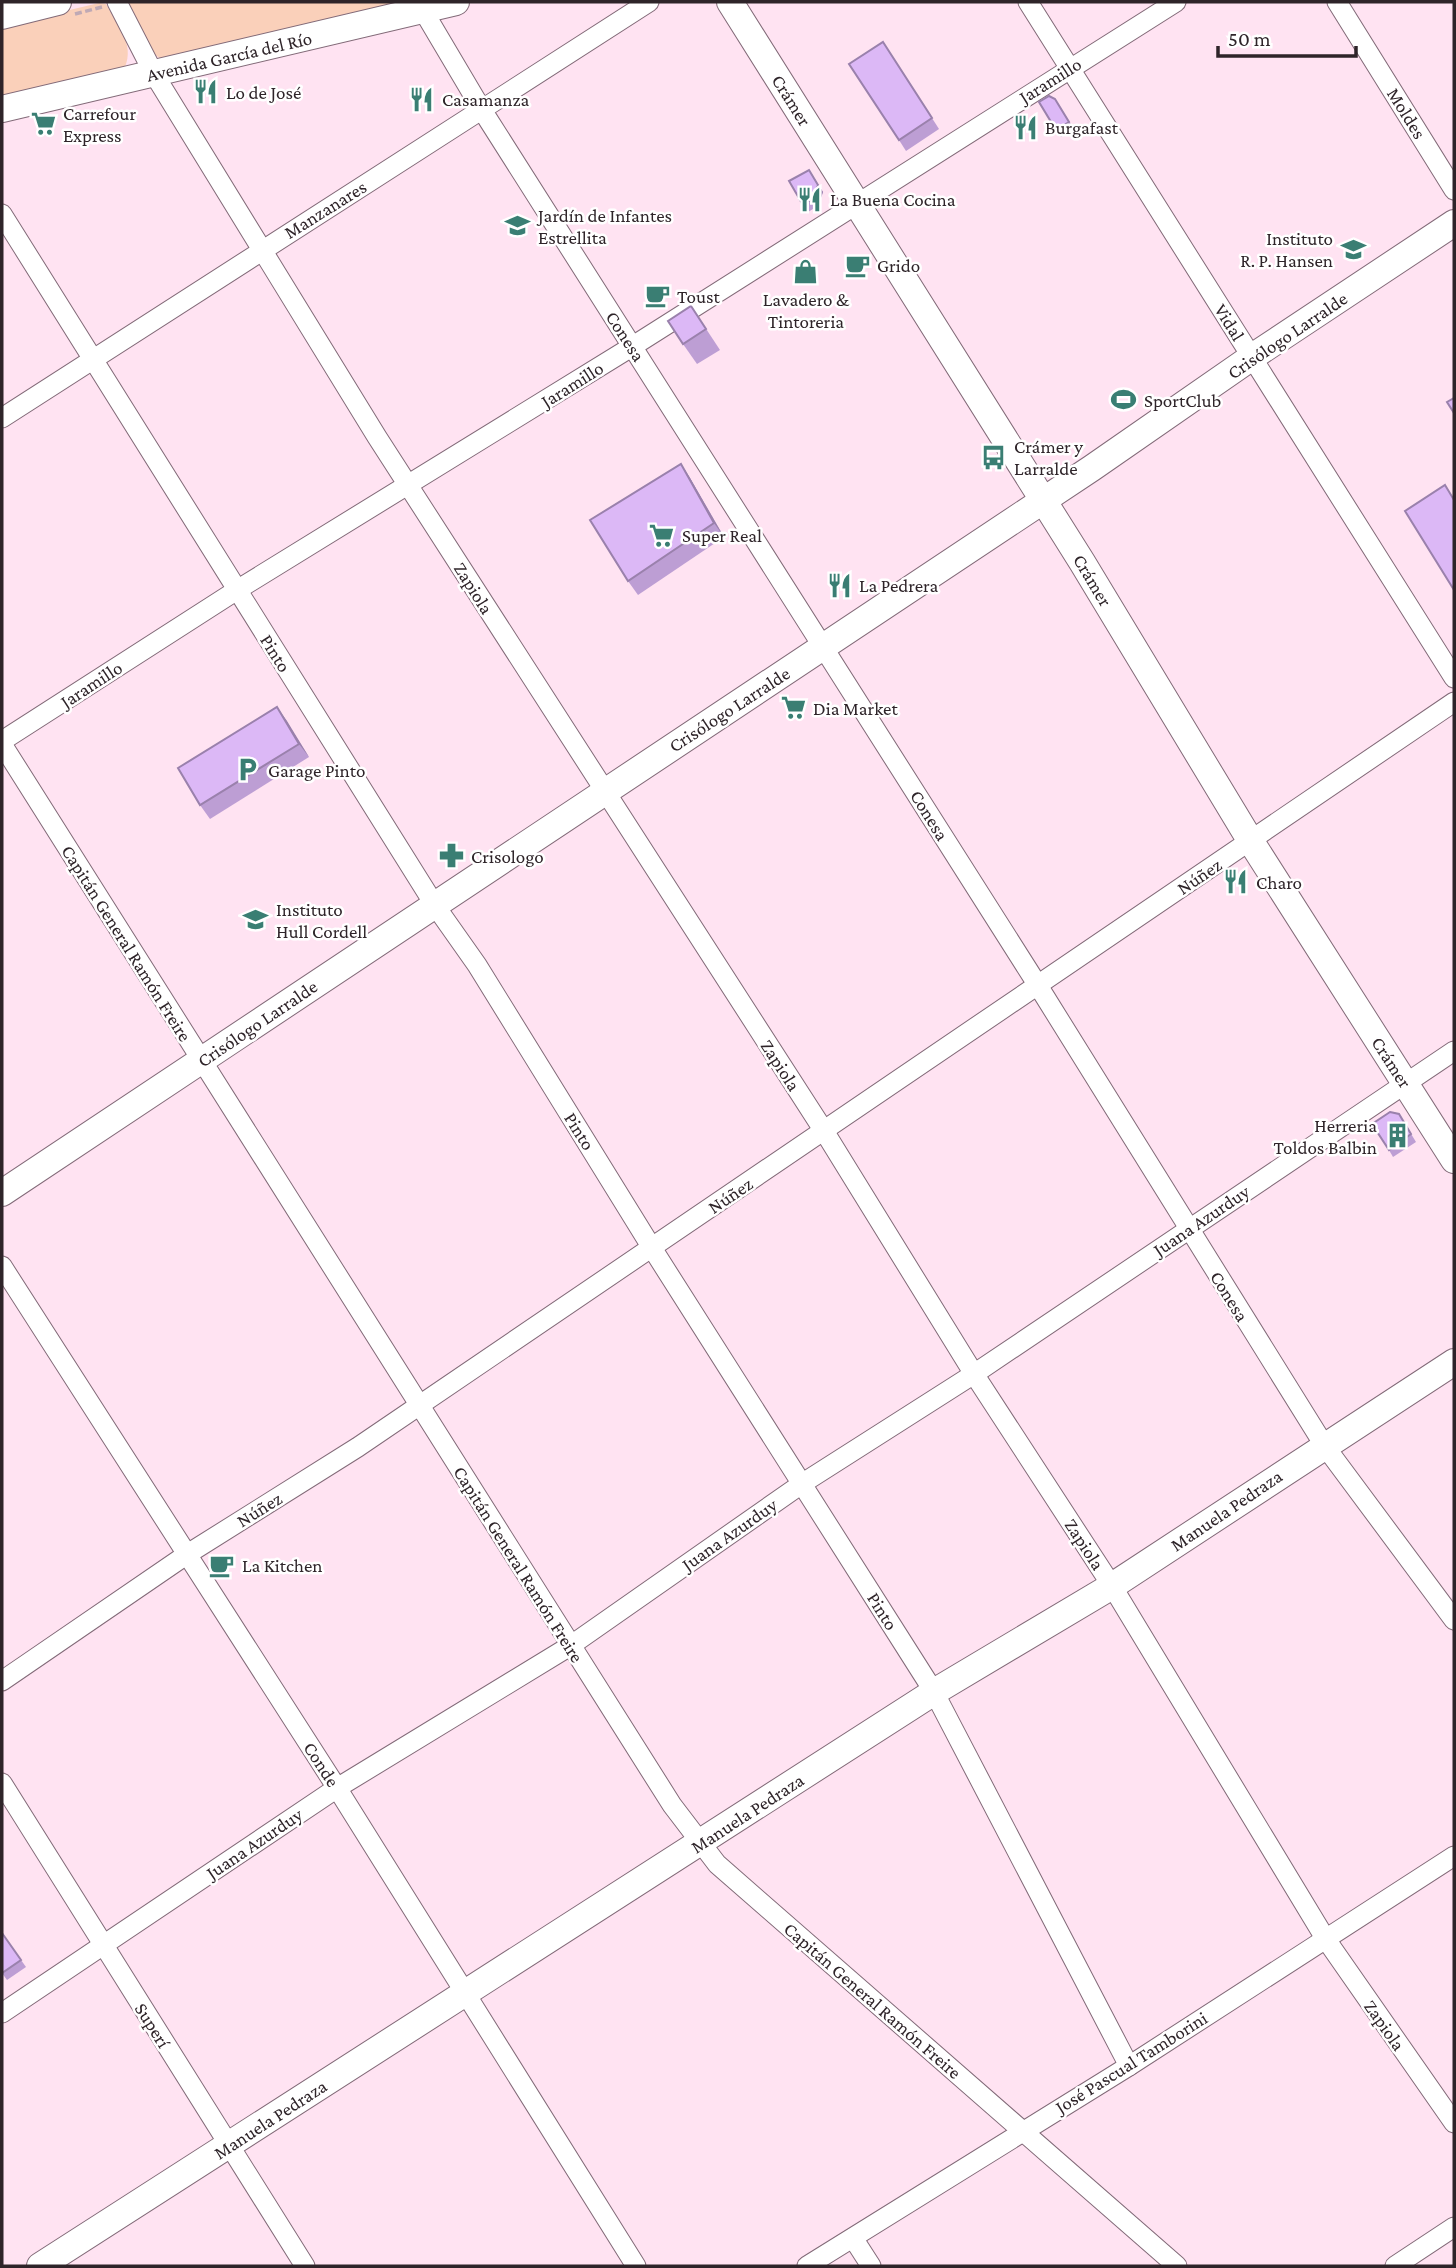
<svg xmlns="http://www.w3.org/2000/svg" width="1456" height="2268" font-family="'Crimson Pro',serif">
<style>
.green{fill:#fad0ba}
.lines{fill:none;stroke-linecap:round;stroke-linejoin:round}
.street-casing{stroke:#826a78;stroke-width:21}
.secondary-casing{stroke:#826a78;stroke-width:28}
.path{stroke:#bfa9b5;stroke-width:3.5;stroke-dasharray:7 3.5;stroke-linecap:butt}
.street{stroke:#fff;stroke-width:19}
.secondary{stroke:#fff;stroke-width:26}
.wall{fill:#bd9ed4}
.shaded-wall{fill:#9a81ac}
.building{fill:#dcb8f6;stroke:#9a81ac;stroke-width:2}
.labels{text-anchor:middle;stroke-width:5;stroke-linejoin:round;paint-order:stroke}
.street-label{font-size:19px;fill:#2e2429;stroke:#fff}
.poi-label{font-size:19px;fill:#2e2429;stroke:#fff;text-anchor:start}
</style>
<rect width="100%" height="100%" fill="#ffe3f2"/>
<g class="green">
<path d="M128 2H401L161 59 151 52Z"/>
<path d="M99 3 106 4C117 24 135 44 125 67L2 96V26Z"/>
</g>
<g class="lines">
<defs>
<g id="street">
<path d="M117 2 154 74 377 437 824 1131 974 1374 1112 1586 1325 1938 1454 2123"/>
<path d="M418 2 482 110 1037 984 1324 1445 1454 1620"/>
<path d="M1028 2 1454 678"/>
<path d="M1337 2 1454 190"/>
<path d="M2 214 434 904 477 965 652 1248 934 1692 1129 2066"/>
<path d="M2 418 649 2"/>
<path d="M2 741 237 590 633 346 1176 2"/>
<path d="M2 744 672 1805 717 1864 1177 2266"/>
<path d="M2 1266 337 1788 636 2266"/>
<path d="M2 1681 186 1555 358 1447 1454 702"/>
<path d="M2 1783 305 2266"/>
<path d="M2 2013 337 1788 570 1646 803 1483 974 1374 1454 1051"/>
<path d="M853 2238 871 2266"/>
<path d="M807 2266 1129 2066 1454 1856"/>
<path d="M1395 2266 1454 2227"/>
</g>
<g id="secondary">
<path d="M730 2 1082 562 1250 840 1454 1160"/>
<path d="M2 16 58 2"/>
<path d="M2 109 456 2"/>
<path d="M2 1193 1092 468 1252 357 1454 223"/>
<path d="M40 2266 934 1692 1112 1586 1454 1362"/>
</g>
</defs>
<use href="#street" class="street-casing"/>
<use href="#secondary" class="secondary-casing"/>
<path class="path" d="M75 14 102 7"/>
<use href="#street" class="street"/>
<use href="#secondary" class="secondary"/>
</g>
<g class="wall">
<path d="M883 42 939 129 906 151 899 140Z"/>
<path d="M1055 99 1074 129 1061 137 1056 130Z"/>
<path d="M809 170 823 192 818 206 808 212 803 205Z"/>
<path d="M691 306 720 350 697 364 683 344Z"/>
<path d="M681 464 690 478 724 537 638 595 628 581Z"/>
<path d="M277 707 309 757 210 819 200 805Z"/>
<path d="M1399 1114 1416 1142 1393 1157 1389 1150Z"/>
<path d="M21 1960 26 1967 7 1980 2 1973Z"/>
</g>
<g class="shaded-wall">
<path d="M809 170 823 192 818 206 813 198Z"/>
<path d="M681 464 690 478 724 537 714 523Z"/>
<path d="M277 707 287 721 309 757 299 744Z"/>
</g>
<g class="building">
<path d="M883 42 932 118 899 140 849 64Z"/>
<path d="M1049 96 1055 99 1069 122 1056 130 1039 102Z"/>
<path d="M809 170 818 185 813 198 803 205 789 181Z"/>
<path d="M691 306 706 329 683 344 668 321Z"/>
<path d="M1454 398V413L1447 402Z"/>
<path d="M681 464 714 523 628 581 590 520Z"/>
<path d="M1445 485 1454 500V590L1405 511Z"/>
<path d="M277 707 299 744 200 805 178 768Z"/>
<path d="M1390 1112 1399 1114 1411 1134 1389 1150 1372 1124Z"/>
<path d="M2 1933 21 1960 2 1973Z"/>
</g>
<defs>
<symbol id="restaurant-bare" viewBox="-9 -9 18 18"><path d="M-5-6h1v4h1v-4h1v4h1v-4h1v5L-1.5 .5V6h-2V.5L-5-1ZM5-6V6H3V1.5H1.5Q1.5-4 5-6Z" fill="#3a7e73" stroke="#fff" stroke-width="2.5" paint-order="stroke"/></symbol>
<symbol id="supermarket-bare" viewBox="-9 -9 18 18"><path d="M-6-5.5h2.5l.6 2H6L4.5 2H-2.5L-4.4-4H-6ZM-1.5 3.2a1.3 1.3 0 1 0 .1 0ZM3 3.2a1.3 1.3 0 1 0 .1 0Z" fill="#3a7e73" stroke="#fff" stroke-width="2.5" paint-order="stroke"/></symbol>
<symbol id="school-bare" viewBox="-9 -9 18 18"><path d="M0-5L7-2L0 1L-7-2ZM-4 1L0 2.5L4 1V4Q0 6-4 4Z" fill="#3a7e73" stroke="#fff" stroke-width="2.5" paint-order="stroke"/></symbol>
<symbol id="cafe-bare" viewBox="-9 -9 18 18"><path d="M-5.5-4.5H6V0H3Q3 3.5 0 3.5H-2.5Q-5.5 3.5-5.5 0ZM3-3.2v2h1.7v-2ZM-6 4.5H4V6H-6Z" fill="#3a7e73" stroke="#fff" stroke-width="2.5" paint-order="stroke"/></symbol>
<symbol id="shop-bare" viewBox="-9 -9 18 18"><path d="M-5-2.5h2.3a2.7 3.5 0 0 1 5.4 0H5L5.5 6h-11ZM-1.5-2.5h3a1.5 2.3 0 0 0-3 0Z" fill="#3a7e73" stroke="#fff" stroke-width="2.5" paint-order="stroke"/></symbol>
<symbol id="stadium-bare" viewBox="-9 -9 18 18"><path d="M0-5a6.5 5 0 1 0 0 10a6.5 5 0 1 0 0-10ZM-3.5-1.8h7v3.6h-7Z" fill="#3a7e73" stroke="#fff" stroke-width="2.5" paint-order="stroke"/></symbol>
<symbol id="bus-bare" viewBox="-9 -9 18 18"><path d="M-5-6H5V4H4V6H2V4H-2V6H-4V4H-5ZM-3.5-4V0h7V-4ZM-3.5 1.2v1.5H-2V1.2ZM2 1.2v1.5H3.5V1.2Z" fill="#3a7e73" stroke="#fff" stroke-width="2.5" paint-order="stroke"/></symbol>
<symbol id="parking-bare" viewBox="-9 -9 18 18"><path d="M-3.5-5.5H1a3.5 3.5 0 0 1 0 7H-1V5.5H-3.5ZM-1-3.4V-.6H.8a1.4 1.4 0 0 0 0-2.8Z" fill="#3a7e73" stroke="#fff" stroke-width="2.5" paint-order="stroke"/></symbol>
<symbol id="pharmacy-bare" viewBox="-9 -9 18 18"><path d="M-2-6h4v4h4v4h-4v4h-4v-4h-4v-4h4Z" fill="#3a7e73" stroke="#fff" stroke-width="2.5" paint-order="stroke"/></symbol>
<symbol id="building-bare" viewBox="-9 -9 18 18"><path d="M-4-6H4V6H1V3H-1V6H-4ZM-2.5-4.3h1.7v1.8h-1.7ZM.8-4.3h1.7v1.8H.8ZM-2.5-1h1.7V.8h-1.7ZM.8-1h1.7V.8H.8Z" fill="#3a7e73" stroke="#fff" stroke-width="2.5" paint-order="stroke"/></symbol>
</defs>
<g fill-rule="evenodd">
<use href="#restaurant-bare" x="188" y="74" width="35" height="35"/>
<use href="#restaurant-bare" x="404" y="82" width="35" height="35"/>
<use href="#supermarket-bare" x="26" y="106" width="35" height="35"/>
<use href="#restaurant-bare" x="1008" y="110" width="35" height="35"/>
<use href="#restaurant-bare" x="792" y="182" width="35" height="35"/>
<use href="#school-bare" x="500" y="208" width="35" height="35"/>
<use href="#school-bare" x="1336" y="232" width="35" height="35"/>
<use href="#cafe-bare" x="840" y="248" width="35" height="35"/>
<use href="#shop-bare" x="788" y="254" width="35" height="35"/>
<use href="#cafe-bare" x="640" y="278" width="35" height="35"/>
<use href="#stadium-bare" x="1106" y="382" width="35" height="35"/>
<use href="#bus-bare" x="976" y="440" width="35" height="35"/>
<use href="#supermarket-bare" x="644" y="518" width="35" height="35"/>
<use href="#restaurant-bare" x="822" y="568" width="35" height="35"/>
<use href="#supermarket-bare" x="776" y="690" width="35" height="35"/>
<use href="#parking-bare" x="230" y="752" width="35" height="35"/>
<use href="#pharmacy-bare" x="434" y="838" width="35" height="35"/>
<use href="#restaurant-bare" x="1218" y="864" width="35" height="35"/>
<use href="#school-bare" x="238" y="902" width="35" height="35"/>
<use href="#building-bare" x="1380" y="1118" width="35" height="35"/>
<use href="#cafe-bare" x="204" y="1548" width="35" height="35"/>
</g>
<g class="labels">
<g class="street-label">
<text transform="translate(229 56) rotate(-13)" y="7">Avenida García del Río</text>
<text transform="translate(1050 80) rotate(-32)" y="7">Jaramillo</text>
<text transform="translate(792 100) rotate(58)" y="7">Crámer</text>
<text transform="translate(1407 113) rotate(58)" y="7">Moldes</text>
<text transform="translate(325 209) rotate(-32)" y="7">Manzanares</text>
<text transform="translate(1230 322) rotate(58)" y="7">Vidal</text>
<text transform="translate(1287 335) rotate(-34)" y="7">Crisólogo Larralde</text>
<text transform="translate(626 336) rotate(57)" y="7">Conesa</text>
<text transform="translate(572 384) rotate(-32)" y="7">Jaramillo</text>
<text transform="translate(1093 580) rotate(59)" y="7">Crámer</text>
<text transform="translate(474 588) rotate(58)" y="7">Zapiola</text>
<text transform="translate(276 653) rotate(58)" y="7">Pinto</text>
<text transform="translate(91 684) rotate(-33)" y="7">Jaramillo</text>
<text transform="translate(729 709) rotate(-33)" y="7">Crisólogo Larralde</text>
<text transform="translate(930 815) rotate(58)" y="7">Conesa</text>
<text transform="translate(1199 876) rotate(-34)" y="7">Núñez</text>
<text transform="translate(127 943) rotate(58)" y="7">Capitán General Ramón Freire</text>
<text transform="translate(257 1023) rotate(-34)" y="7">Crisólogo Larralde</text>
<text transform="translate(1392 1062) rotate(57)" y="7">Crámer</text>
<text transform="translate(781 1065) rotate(57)" y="7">Zapiola</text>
<text transform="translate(580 1131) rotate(58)" y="7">Pinto</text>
<text transform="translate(730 1195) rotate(-34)" y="7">Núñez</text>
<text transform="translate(1201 1220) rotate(-34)" y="7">Juana Azurduy</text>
<text transform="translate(1230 1296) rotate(58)" y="7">Conesa</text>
<text transform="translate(259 1509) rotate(-32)" y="7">Núñez</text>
<text transform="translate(1226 1510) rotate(-34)" y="7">Manuela Pedraza</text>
<text transform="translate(729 1534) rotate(-35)" y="7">Juana Azurduy</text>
<text transform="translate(1085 1544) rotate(57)" y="7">Zapiola</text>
<text transform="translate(519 1564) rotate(58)" y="7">Capitán General Ramón Freire</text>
<text transform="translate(883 1611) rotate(58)" y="7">Pinto</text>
<text transform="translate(322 1764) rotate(57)" y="7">Conde</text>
<text transform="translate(747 1813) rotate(-33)" y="7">Manuela Pedraza</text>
<text transform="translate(254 1843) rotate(-34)" y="7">Juana Azurduy</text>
<text transform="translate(873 2000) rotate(41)" y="7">Capitán General Ramón Freire</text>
<text transform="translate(153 2025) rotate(58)" y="7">Superí</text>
<text transform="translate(1385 2025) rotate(55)" y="7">Zapiola</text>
<text transform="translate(1131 2062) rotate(-32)" y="7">José Pascual Tamborini</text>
<text transform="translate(270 2119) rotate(-33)" y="7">Manuela Pedraza</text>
</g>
<g class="poi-label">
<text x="226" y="99">Lo de José</text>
<text x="442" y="106">Casamanza</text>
<text x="63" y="120">Carrefour<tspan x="63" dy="22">Express</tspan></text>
<text x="1045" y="134">Burgafast</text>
<text x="830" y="206">La Buena Cocina</text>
<text x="538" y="222">Jardín de Infantes<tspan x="538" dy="22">Estrellita</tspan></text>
<text x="1333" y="245" text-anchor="end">Instituto<tspan x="1333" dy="22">R. P. Hansen</tspan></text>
<text x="877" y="272">Grido</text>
<text x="677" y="303">Toust</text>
<text x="806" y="306" text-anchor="middle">Lavadero &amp;<tspan x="806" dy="22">Tintoreria</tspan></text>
<text x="1144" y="407">SportClub</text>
<text x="1014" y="453">Crámer y<tspan x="1014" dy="22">Larralde</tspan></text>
<text x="682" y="542">Super Real</text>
<text x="859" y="592">La Pedrera</text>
<text x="813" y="715">Dia Market</text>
<text x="268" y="777">Garage Pinto</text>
<text x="471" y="863">Crisologo</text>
<text x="1256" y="889">Charo</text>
<text x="276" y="916">Instituto<tspan x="276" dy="22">Hull Cordell</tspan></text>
<text x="1377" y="1132" text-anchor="end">Herreria<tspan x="1377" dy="22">Toldos Balbin</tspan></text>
<text x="242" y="1572">La Kitchen</text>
</g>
</g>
<rect width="1456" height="2268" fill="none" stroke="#2e2429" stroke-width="7"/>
<path d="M1218 46v10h138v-10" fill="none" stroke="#2e2429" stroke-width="3.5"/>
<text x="1228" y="46" font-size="21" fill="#2e2429" stroke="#ffffff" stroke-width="5" paint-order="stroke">50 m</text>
</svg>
